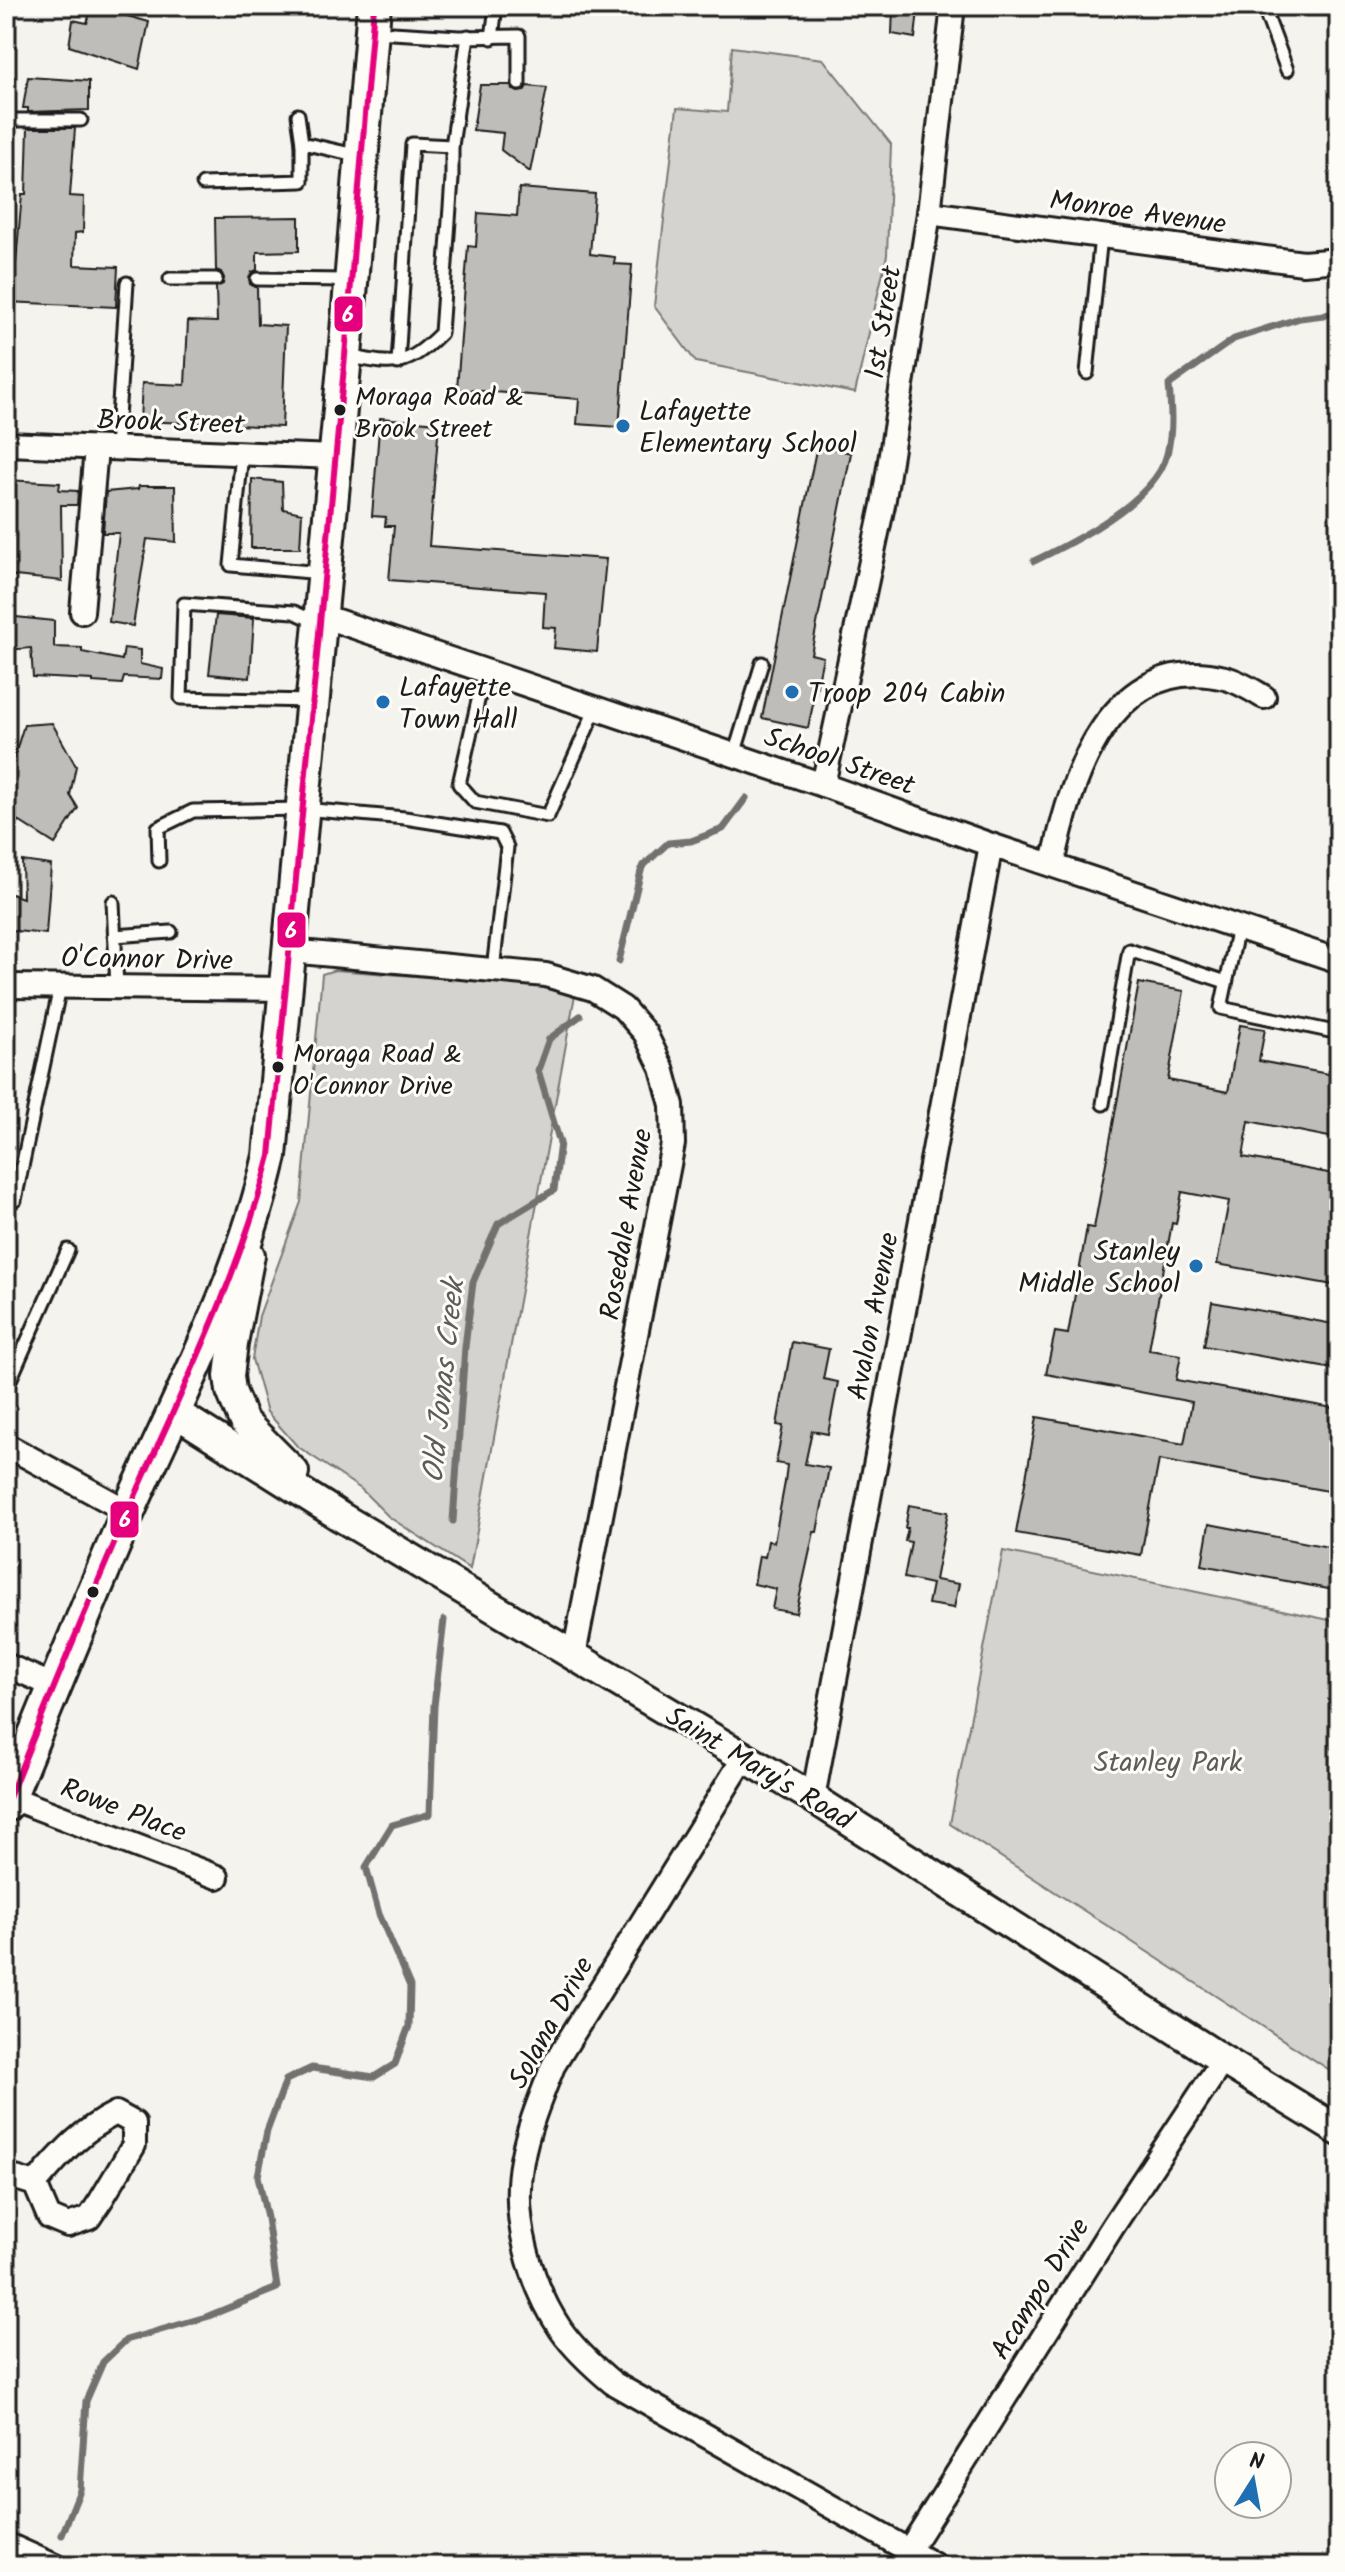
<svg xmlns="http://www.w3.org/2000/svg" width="1345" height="2572" font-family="Kalam,sans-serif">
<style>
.green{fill:#d4d3cf;stroke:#787876;stroke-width:2}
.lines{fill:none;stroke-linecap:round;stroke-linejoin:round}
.stream{stroke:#72716f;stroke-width:7}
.building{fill:#bebdba;stroke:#1c1c1c;stroke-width:2}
.service-casing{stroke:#1c1c1c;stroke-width:17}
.minor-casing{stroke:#1c1c1c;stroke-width:28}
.tertiary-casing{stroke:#1c1c1c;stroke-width:34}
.secondary-casing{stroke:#1c1c1c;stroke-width:38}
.service{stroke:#fdfcf7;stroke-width:11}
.minor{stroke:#fdfcf7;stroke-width:22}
.tertiary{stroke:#fdfcf7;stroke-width:28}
.secondary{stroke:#fdfcf7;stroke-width:32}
.bus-1-casing{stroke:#fdfcf7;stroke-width:12}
.bus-1{stroke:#e5007d;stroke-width:6}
.bus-dot{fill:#1c1c1c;stroke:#fdfcf7;stroke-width:3}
.poi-dot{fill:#1f6fb2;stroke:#fdfcf7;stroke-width:3}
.labels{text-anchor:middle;stroke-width:6;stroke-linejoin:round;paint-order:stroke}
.bus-label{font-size:26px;fill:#1c1c1c;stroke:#fdfcf7;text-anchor:start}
.street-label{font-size:28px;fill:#1c1c1c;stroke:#fdfcf7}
.poi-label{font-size:28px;fill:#1c1c1c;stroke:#fdfcf7;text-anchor:start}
.park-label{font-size:28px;fill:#5c5c5b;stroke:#fdfcf7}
.water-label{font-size:30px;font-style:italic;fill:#5c5c5a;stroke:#fdfcf7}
.line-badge{stroke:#fdfcf7;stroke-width:3}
.badge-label{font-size:22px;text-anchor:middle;font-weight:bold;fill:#fff}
</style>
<rect width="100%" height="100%" fill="#f4f3ee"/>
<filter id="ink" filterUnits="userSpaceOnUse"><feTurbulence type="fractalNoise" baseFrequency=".0125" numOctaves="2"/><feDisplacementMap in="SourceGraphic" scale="16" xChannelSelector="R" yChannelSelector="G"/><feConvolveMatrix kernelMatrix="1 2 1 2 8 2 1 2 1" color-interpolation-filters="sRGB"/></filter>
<g filter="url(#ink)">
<g class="green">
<path d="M732 47 823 59 891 144 887 255 855 393 696 362 654 306 677 108 727 112Z"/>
<path d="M335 970 532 985 575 995 470 1569 389 1517 361 1489 297 1446 267 1412 252 1359 259 1316 301 1202 322 974Z"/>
<path d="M1003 1551 1339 1622V2076L950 1824Z"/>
</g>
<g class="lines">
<g class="stream">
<path d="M1034 561C1074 542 1156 500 1167 454 1173 431 1171 408 1169 385L1234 339 1300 318 1339 313"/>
<path d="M619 961 642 867 668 843 691 841 723 829 746 798"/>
<path d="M453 1521 465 1347 473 1282 498 1224 554 1190 560 1143 538 1070 549 1039 580 1016"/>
<path d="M62 2535 80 2490 86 2401 103 2362 126 2340 206 2317 277 2288 267 2218 258 2176 267 2131 286 2080 312 2068 374 2077 395 2064 409 2026 410 1986 379 1914 366 1867 392 1825 430 1814 434 1706 444 1620"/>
</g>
</g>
<g class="building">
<path d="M92 6 149 22 139 69 69 46 73 20 87 23Z"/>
<path d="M893 7 918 10 915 38 892 34Z"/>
<path d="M28 77 89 81V110L28 112V108H23Z"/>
<path d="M480 85H511L512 89 518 92 524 91 527 86 547 88 530 172 501 150 503 133 473 130Z"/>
<path d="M28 128H75L70 196 84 197 83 232 75 233 74 265 118 267 116 307 7 302 9 262H16L22 194H26Z"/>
<path d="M519 188 595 194 590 254 615 257 614 264 632 265 619 427 577 424 579 399 457 389 468 246 476 247 478 213 517 216Z"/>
<path d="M299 217V251L257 252V270L252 272 249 278 250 284 257 288 258 324 286 326 282 427 140 421 142 383 185 385 188 321 217 322 216 287 223 284 224 278 221 272 216 270 215 218Z"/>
<path d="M380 418 439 423 429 546 606 559 597 652 554 648 556 628 543 627 545 592 389 580 394 526H385L386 517 372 516Z"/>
<path d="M817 445 851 453 811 654 823 657 808 728 762 718Z"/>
<path d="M252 479 282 482 283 509 302 513 300 548H251Z"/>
<path d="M6 480 60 483 59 490 78 491 77 505H61L62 581 6 575Z"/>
<path d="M139 486H175L176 542 147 539 133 626 109 622 119 533H103L106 492 138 489Z"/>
<path d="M216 615 254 618 250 678 209 674Z"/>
<path d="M6 616 54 621V647L82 648V652L122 660 124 648 140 650V664L163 669 162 679 124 677 122 684 93 682V680L33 677 31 648 6 650Z"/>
<path d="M52 723 76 766 70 795 78 808 55 844 6 813V783L24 725Z"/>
<path d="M22 861 51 865 46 934 6 930V892L23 898Z"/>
<path d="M1139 983 1184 991 1168 1080 1228 1092 1240 1025 1265 1029 1259 1061 1339 1076V1139L1249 1121 1243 1157 1339 1175V1286L1217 1264 1229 1201 1182 1192 1176 1224 1172 1223 1149 1350 1181 1355 1176 1380 1339 1409V1493L1159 1460 1141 1555 1016 1533 1037 1417 1184 1444 1192 1402 1046 1374 1055 1332 1068 1334 1087 1227 1094 1228Z"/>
<path d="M1212 1302 1339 1325V1370L1204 1346Z"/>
<path d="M792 1342 829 1349 823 1379 838 1382 828 1434 812 1431 805 1464 829 1468 817 1532H814L796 1613 772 1609 776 1589 754 1584 759 1556 765 1557 768 1541 774 1542 785 1482 787 1465 776 1463 783 1426 777 1425Z"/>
<path d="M909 1505 948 1512 935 1580 959 1584 954 1608 928 1604 932 1584 904 1578 911 1542 905 1541 908 1528H905Z"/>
<path d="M1209 1524 1339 1549V1591L1202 1565Z"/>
</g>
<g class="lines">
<defs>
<g id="service">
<path d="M1263 6 1287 70"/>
<path d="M376 32 459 37 519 36V84"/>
<path d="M492 38 496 6"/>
<path d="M298 115 302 143"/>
<path d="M6 120H81"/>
<path d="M203 184 302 181V143L360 156"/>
<path d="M170 279H216"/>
<path d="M257 279 349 280"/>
<path d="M346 356C395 365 405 369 441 333L452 179V146L468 36"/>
<path d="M398 363 412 144 452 146"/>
<path d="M1087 373 1101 236"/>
<path d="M116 448 127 283"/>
<path d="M242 453 231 565 322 573"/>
<path d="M485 670 459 784 475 802 548 816 596 708"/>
<path d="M309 701 181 698 184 604 294 612 318 623"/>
<path d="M734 755 762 663"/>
<path d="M159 861 158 828 193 811 303 809 405 818 500 833 507 847 493 970"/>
<path d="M113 902 117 988"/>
<path d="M1238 927 1221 1008 1339 1033"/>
<path d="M114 936 171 932"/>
<path d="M1103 1104 1129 950 1226 982"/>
<path d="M6 1196 15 1200 60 987"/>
<path d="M6 1389 68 1250"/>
</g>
<g id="minor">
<path d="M929 213 1303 263 1339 260"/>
<path d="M6 444 335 457"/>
<path d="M82 612 96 448"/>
<path d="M322 616 823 785 991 845 1339 961"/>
<path d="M823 785 883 505 929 213 953 6"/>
<path d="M1053 865C1070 778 1111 650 1225 678 1238 681 1252 690 1264 697"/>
<path d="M290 951 546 975 593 989 623 1008 645 1033 662 1068 672 1105 673 1144 574 1655"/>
<path d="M6 986 287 989"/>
<path d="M6 1445 129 1512"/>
<path d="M6 1665 56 1687"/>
<path d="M745 1756 553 2066C541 2097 528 2127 522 2160 511 2215 530 2284 561 2330 575 2350 595 2368 613 2383L936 2566"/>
<path d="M9 1797 217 1877"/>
<path d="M813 1798 991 845"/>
<path d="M6 2175 35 2184 49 2217 68 2225 89 2218 101 2200 134 2145V2123L116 2113C80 2131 61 2154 35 2184"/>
<path d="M6 2544 55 2566"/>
<path d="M909 2550 1113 2226 1223 2060"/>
</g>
<g id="tertiary">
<path d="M250 1255 233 1343 229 1376 231 1391 244 1422 294 1472"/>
<path d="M176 1413 341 1517 813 1798 1223 2060 1339 2131"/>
</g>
<path id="secondary" d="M6 1805C46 1707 86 1609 128 1512 180 1395 241 1282 270 1156L345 356 374 6"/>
</defs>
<use href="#service" class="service-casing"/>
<use href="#minor" class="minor-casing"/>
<use href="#tertiary" class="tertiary-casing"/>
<use href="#secondary" class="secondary-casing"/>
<use href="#service" class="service"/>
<use href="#minor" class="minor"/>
<use href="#tertiary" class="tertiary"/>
<use href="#secondary" class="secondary"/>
<defs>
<path id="bus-1" d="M6 1805C46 1707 85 1609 128 1512 180 1394 237 1282 270 1156L345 356 374 6"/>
</defs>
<use href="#bus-1" class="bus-1-casing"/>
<use href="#bus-1" class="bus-1"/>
</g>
</g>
<g class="bus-dot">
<circle cx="340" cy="410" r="7"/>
<circle cx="278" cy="1067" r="7"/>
<circle cx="93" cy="1592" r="7"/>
</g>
<g class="poi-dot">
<circle cx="623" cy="426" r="8"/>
<circle cx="792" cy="692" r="8"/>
<circle cx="383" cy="702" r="8"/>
<circle cx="1196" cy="1266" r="8"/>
</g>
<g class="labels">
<g class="bus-label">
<text x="355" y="405">Moraga Road &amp;<tspan x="355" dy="32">Brook Street</tspan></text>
<text x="293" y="1062">Moraga Road &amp;<tspan x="293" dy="32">O'Connor Drive</tspan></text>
</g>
<g class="street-label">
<text transform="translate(1138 211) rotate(8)" y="10">Monroe Avenue</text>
<text transform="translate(882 322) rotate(-81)" y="10">1st Street</text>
<text transform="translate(171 421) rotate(2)" y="10">Brook Street</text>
<text transform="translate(840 760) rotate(19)" y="10">School Street</text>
<text transform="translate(147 958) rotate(1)" y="10">O'Connor Drive</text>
<text transform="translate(625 1224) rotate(-80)" y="10">Rosedale Avenue</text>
<text transform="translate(872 1316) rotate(-79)" y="10">Avalon Avenue</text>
<text transform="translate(760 1767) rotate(31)" y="10">Saint Mary's Road</text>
<text transform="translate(124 1809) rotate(21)" y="10">Rowe Place</text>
<text transform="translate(550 2022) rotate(-61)" y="10">Solana Drive</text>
<text transform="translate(1039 2288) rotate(-58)" y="10">Acampo Drive</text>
</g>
<g class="poi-label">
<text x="639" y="420">Lafayette<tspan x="639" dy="32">Elementary School</tspan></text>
<text x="399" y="696">Lafayette<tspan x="399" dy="32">Town Hall</tspan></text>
<text x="808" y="702">Troop 204 Cabin</text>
<text x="1180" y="1260" text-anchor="end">Stanley<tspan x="1180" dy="32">Middle School</tspan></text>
</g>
<g class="park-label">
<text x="1168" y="1771">Stanley Park</text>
</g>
<g class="water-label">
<text transform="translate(443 1381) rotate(-84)" y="10">Old Jonas Creek</text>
</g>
</g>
<g class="line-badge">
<rect x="333" y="295" width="31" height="38" rx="8" fill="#e5007d"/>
<rect x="276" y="911" width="31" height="38" rx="8" fill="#e5007d"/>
<rect x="109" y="1500" width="31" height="39" rx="8" fill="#e5007d"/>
</g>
<g class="badge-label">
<text x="348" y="322">6</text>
<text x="291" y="938">6</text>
<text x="125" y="1527">6</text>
</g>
<rect width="1345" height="2572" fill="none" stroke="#fdfcf7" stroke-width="32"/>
<rect x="16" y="16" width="1313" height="2540" fill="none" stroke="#1c1c1c" stroke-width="3" filter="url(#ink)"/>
<g transform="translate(1253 2480) rotate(11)"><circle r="38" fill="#fdfcf7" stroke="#a3a29f" stroke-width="2"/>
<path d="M0-6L14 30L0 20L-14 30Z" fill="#1f6fb2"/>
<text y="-12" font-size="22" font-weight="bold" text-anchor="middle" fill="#1c1c1c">N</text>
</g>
</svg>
